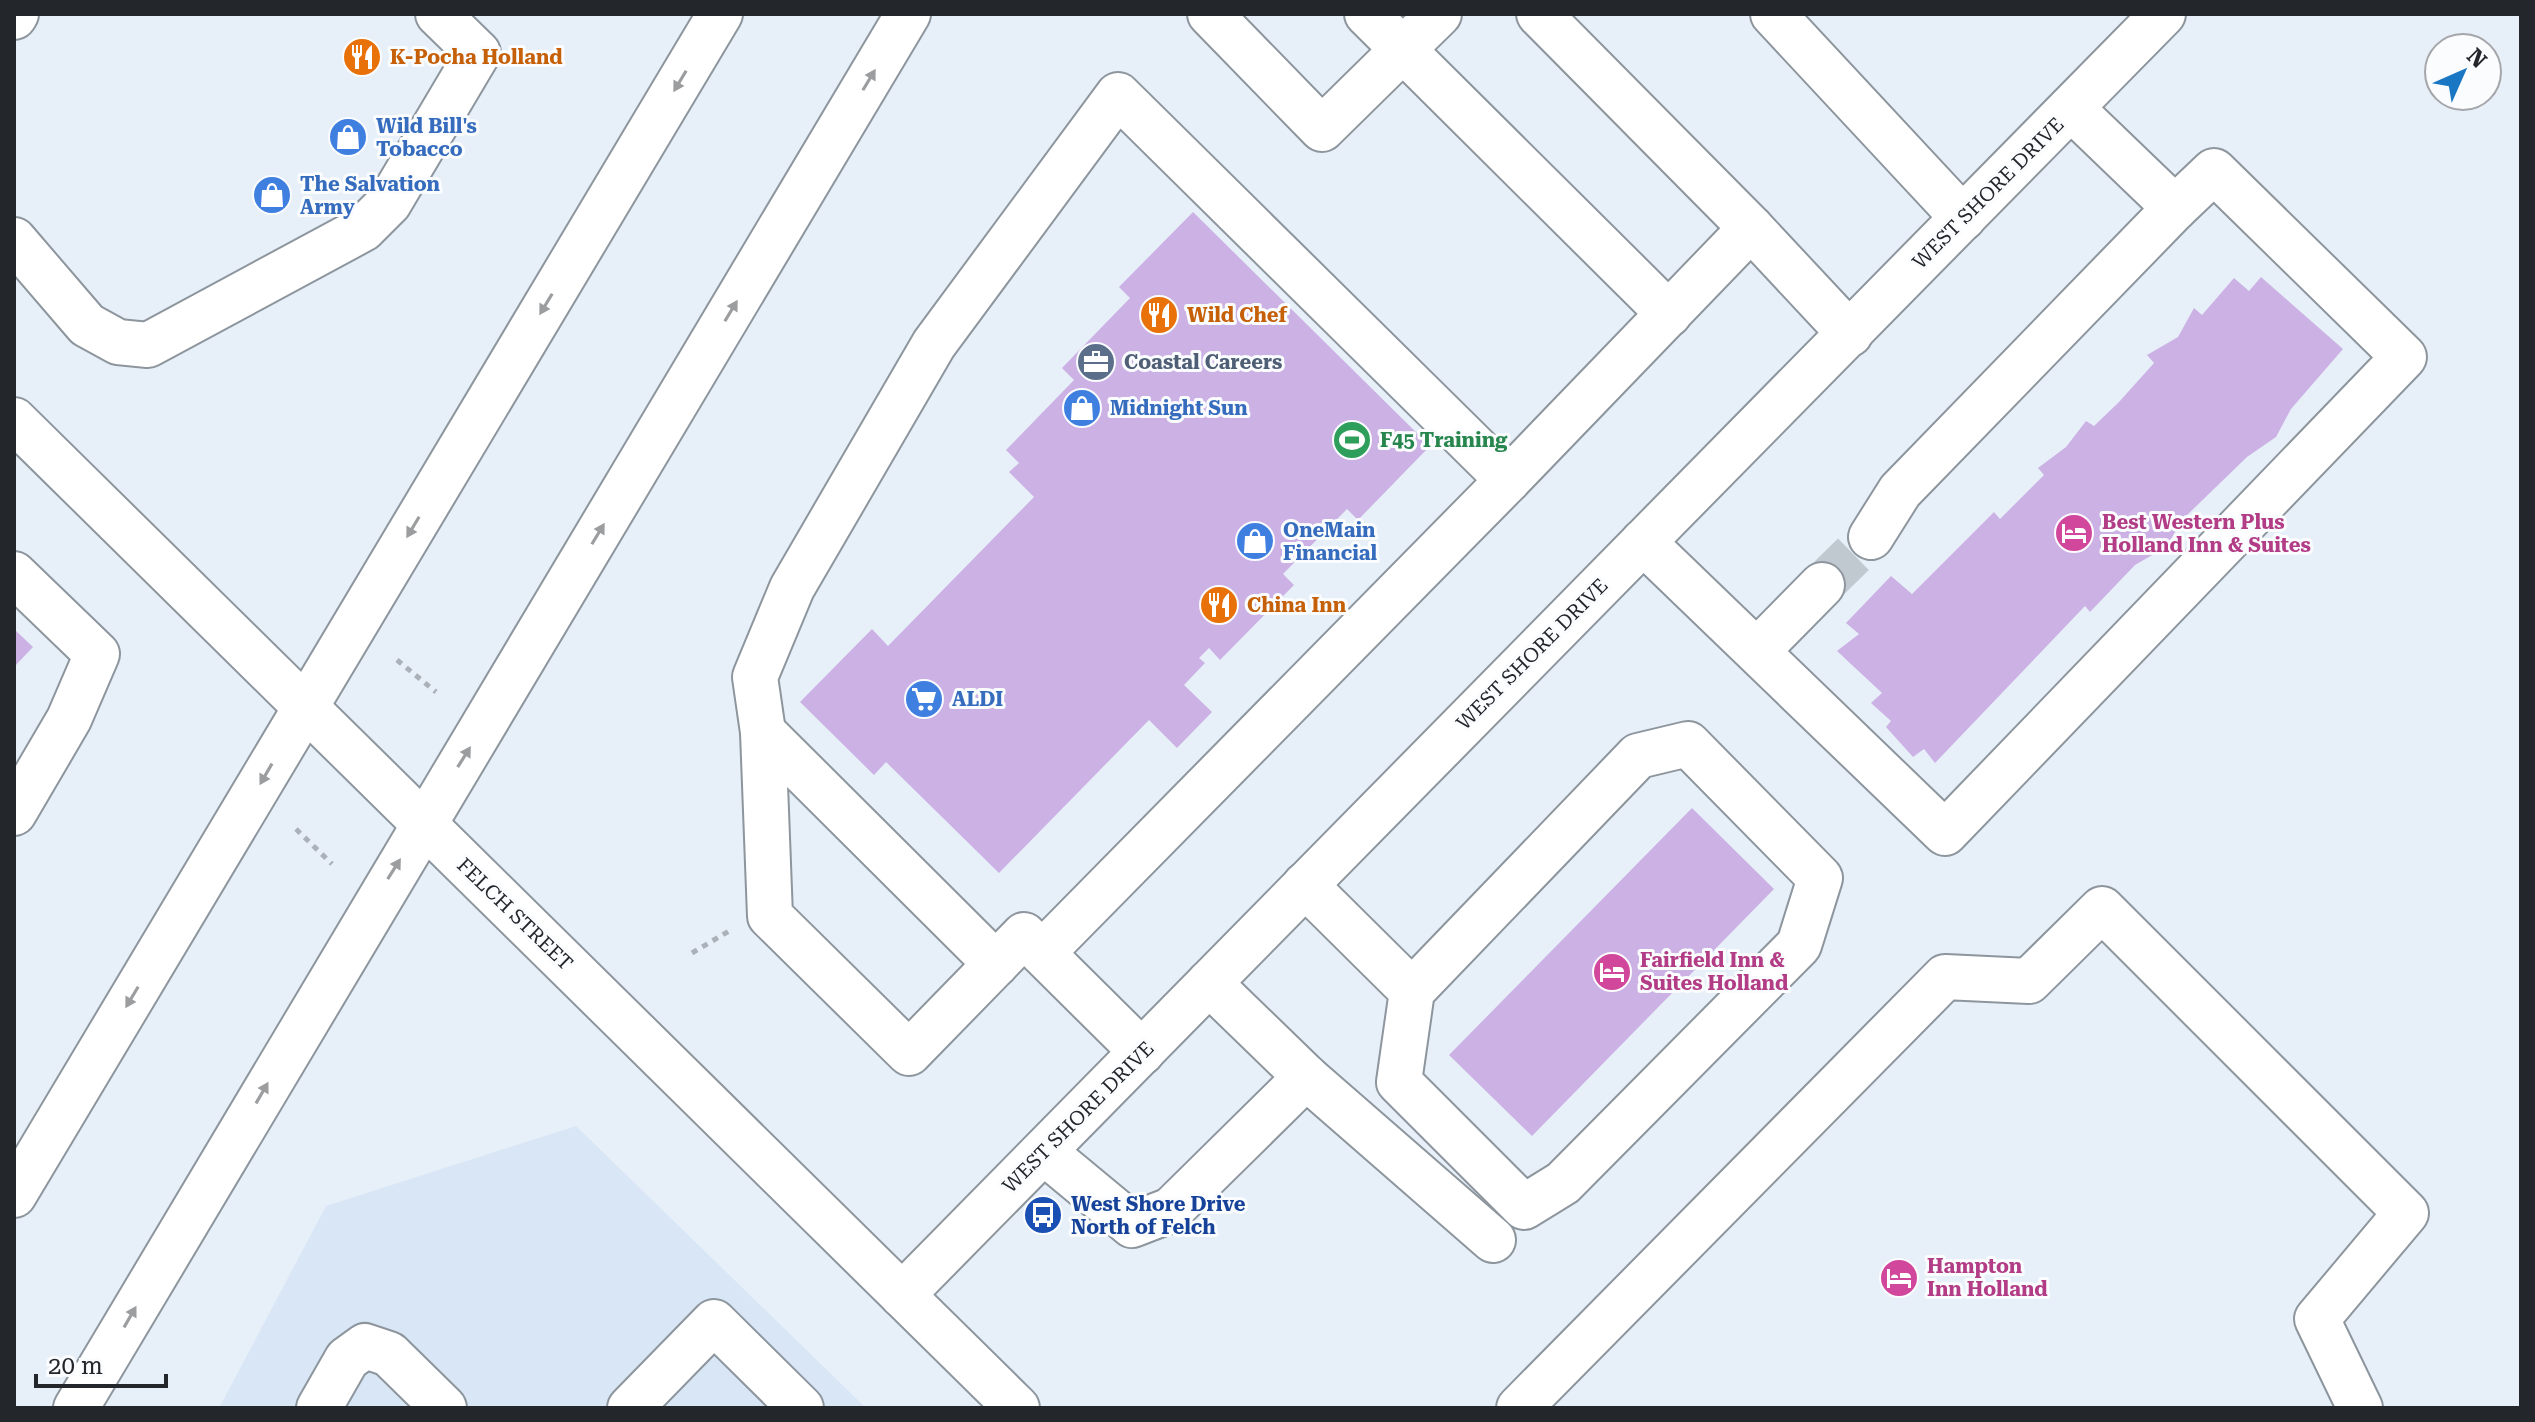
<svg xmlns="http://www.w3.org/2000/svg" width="2535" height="1422" font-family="'Roboto Serif',serif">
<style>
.built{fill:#d8e6f6}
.building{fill:#ccb1e4}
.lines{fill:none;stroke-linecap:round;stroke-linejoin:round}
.minor-tunnel{stroke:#c0c8d0;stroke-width:44;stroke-dasharray:44 22;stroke-linecap:butt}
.minor-casing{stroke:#8d959d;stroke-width:48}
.highway-casing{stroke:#8d959d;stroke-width:48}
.path{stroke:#aab1b8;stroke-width:5;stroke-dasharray:6 6;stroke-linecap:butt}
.minor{stroke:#fff;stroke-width:44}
.highway{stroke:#fff;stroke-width:44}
.oneway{fill:#9c9d9f}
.labels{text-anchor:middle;stroke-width:6;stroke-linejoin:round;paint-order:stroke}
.food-label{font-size:20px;font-weight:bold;fill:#c56008;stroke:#fafcfe;text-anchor:start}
.shop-label{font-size:20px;font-weight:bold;fill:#366cbe;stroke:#fafcfe;text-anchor:start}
.street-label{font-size:20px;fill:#23262a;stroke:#fafcfe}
.service-label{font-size:20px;font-weight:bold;fill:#4e5e75;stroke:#fafcfe;text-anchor:start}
.leisure-label{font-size:20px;font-weight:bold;fill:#27864d;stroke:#fafcfe;text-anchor:start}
.hotel-label{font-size:20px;font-weight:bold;fill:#b23c85;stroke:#fafcfe;text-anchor:start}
.transit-label{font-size:20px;font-weight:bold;fill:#164399;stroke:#fafcfe;text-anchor:start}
</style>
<rect width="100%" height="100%" fill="#e7f0f9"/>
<path class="built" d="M576 1126 866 1408H219L326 1206Z"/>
<g class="building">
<path d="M1193 212 1430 446 1358 520 1347 509 1283 574 1294 585 1220 660 1209 648 1199 658 1205 663 1184 685 1212 712 1177 748 1149 720 999 873 886 762 874 775 800 702 872 629 888 646 1034 497 1009 472 1019 463 1006 450 1074 380 1062 368 1130 298 1119 287Z"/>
<path d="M2261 277 2343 349 2291 409 2276 437 2247 457 2184 518 2166 547 2135 565 2090 612 2085 606 1935 763 1924 749 1913 757 1886 727 1891 721 1871 703 1882 693 1837 651 1859 634 1846 623 1891 576 1912 594 1994 512 2000 519 2044 475 2038 468 2066 447 2086 421 2094 426 2119 402 2154 363 2147 355 2178 337 2194 308 2202 315 2234 278 2249 291Z"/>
<path d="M14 629 33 647 14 667Z"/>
<path d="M1692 808 1774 889 1532 1136 1449 1055Z"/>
</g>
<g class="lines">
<path class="minor-tunnel" d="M1822 585 1871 537"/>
<defs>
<g id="minor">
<path d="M1210 14 1322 129 1439 14"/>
<path d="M1367 14 1669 314"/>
<path d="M1539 14 1751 228"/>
<path d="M1773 14 1963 218"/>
<path d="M14 17 16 14"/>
<path d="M14 240 87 325 118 342 148 345 363 229 389 203 478 53 438 14"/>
<path d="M14 420 1017 1408"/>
<path d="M1508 480 1751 228 1850 334"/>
<path d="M1871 537 1900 491 2175 208"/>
<path d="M1643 542 1945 833 2404 357 2214 171 2175 208 2071 108"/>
<path d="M14 574 97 654 69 719 14 813"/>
<path d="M1757 651 1822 585"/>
<path d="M763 732 996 964"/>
<path d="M1305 885 1412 991 1399 1082 1524 1207 1563 1183 1799 945 1820 878 1688 744 1638 756 1412 991"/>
<path d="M1042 953 1508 480 1118 95 934 344 792 588 755 677 763 732 770 916 909 1053 1024 935 1142 1052"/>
<path d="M1209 983 1306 1077 1493 1240"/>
<path d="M1044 1152 1132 1225 1171 1210 1306 1077"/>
<path d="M902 1295 2163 14"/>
<path d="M319 1408 347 1359 365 1346 389 1354 444 1408"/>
<path d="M630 1408 714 1322 801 1408"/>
<path d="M1519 1408 1945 977 2029 981 2102 909 2406 1213 2317 1319 2360 1408"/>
</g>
<g id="highway">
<path d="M14 1195 720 14"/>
<path d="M76 1408C350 941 630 478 908 14"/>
</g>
</defs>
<use href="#minor" class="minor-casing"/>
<use href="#highway" class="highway-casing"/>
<g class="path">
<path d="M397 660 436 692"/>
<path d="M296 829 332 864"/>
<path d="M692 953 729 931"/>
</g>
<use href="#minor" class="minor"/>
<use href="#highway" class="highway"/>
</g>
<defs><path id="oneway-solid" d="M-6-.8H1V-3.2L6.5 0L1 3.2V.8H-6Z" transform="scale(2)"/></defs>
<g class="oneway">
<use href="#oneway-solid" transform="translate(869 80) rotate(-59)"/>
<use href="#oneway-solid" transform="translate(680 81) rotate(121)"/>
<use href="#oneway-solid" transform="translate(546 304) rotate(121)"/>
<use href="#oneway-solid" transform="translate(731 311) rotate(-59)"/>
<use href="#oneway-solid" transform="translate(413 527) rotate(121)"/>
<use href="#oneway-solid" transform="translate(598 534) rotate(-59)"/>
<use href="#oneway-solid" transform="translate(464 757) rotate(-58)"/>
<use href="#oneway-solid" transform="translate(266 774) rotate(120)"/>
<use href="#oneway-solid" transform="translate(394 869) rotate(-58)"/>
<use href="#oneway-solid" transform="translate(132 997) rotate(121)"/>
<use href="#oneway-solid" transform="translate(262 1093) rotate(-60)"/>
<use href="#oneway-solid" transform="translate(130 1317) rotate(-60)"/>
</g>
<defs>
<symbol id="restaurant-disc" viewBox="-11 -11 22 22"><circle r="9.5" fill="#e8710a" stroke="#fafcfe"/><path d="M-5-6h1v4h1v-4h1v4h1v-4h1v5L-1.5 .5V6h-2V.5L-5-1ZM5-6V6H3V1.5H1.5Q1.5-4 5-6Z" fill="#fff"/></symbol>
<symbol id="shop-disc" viewBox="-11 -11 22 22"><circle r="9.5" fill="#3f7fe0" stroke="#fafcfe"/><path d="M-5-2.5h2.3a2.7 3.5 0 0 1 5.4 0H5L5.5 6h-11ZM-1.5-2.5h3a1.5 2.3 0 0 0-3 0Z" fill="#fff"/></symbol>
<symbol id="office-disc" viewBox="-11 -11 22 22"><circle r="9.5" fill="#5c6f8a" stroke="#fafcfe"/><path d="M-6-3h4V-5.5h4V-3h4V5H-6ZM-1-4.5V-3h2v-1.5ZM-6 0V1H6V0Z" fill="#fff"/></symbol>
<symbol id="stadium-disc" viewBox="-11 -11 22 22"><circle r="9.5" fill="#2e9e5b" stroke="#fafcfe"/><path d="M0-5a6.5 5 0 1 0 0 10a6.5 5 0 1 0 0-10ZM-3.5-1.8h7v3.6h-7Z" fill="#fff"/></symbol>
<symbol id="hotel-disc" viewBox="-11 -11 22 22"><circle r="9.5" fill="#d1479c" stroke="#fafcfe"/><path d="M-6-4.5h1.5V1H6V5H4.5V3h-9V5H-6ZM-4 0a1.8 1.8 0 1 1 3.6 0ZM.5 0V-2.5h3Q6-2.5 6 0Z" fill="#fff"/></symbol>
<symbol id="supermarket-disc" viewBox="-11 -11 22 22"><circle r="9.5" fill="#3f7fe0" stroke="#fafcfe"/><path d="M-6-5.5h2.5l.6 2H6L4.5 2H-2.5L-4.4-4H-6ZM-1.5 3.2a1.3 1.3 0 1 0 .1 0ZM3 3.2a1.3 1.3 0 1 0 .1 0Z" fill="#fff"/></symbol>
<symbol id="bus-disc" viewBox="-11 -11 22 22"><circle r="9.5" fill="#1a4fb4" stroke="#fafcfe"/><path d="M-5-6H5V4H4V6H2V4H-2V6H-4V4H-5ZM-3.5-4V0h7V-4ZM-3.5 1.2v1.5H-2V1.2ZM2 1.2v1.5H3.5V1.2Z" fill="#fff"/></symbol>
</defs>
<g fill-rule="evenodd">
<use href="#restaurant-disc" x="340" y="35" width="44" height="44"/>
<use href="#shop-disc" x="326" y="115" width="44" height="44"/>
<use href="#shop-disc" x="250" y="173" width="44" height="44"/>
<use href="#restaurant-disc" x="1137" y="293" width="44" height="44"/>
<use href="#office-disc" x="1074" y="340" width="44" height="44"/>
<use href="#shop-disc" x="1060" y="386" width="44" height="44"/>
<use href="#stadium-disc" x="1330" y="418" width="44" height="44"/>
<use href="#hotel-disc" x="2052" y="511" width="44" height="44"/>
<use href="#shop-disc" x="1233" y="519" width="44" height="44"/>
<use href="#restaurant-disc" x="1197" y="583" width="44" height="44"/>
<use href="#supermarket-disc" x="902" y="677" width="44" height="44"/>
<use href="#hotel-disc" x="1590" y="950" width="44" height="44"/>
<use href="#bus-disc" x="1021" y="1193" width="44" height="44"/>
<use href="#hotel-disc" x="1877" y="1256" width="44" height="44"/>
</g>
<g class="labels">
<g class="food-label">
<text x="390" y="64">K-Pocha Holland</text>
<text x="1187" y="322">Wild Chef</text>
<text x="1247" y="612">China Inn</text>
</g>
<g class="shop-label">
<text x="376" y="133">Wild Bill's<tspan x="376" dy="23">Tobacco</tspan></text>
<text x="300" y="191">The Salvation<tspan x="300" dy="23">Army</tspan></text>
<text x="1110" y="415">Midnight Sun</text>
<text x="1283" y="537">OneMain<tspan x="1283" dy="23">Financial</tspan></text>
<text x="952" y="706">ALDI</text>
</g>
<g class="street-label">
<text transform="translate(1988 193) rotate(-45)" y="7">WEST SHORE DRIVE</text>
<text transform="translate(1532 654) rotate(-45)" y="7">WEST SHORE DRIVE</text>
<text transform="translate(515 914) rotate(44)" y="7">FELCH STREET</text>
<text transform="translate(1078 1117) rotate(-45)" y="7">WEST SHORE DRIVE</text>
</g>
<g class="service-label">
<text x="1124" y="369">Coastal Careers</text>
</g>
<g class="leisure-label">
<text x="1380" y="447">F45 Training</text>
</g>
<g class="hotel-label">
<text x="2102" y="529">Best Western Plus<tspan x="2102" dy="23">Holland Inn &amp; Suites</tspan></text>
<text x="1640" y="967">Fairfield Inn &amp;<tspan x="1640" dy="23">Suites Holland</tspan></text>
<text x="1927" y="1273">Hampton<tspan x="1927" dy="23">Inn Holland</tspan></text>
</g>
<g class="transit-label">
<text x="1071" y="1211">West Shore Drive<tspan x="1071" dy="23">North of Felch</tspan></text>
</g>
</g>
<rect width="2535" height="1422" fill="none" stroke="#23262a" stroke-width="32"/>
<g transform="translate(2463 72) rotate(45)"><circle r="38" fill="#fafcfe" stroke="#a4a6a9" stroke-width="2"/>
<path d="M0-6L14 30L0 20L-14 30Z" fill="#1a77c3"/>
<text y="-12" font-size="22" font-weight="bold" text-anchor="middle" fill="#23262a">N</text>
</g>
<path d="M36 1374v12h130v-12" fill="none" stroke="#23262a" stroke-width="4"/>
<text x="48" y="1374" font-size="24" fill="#23262a" stroke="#fafcfe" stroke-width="6" paint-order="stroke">20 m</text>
</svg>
